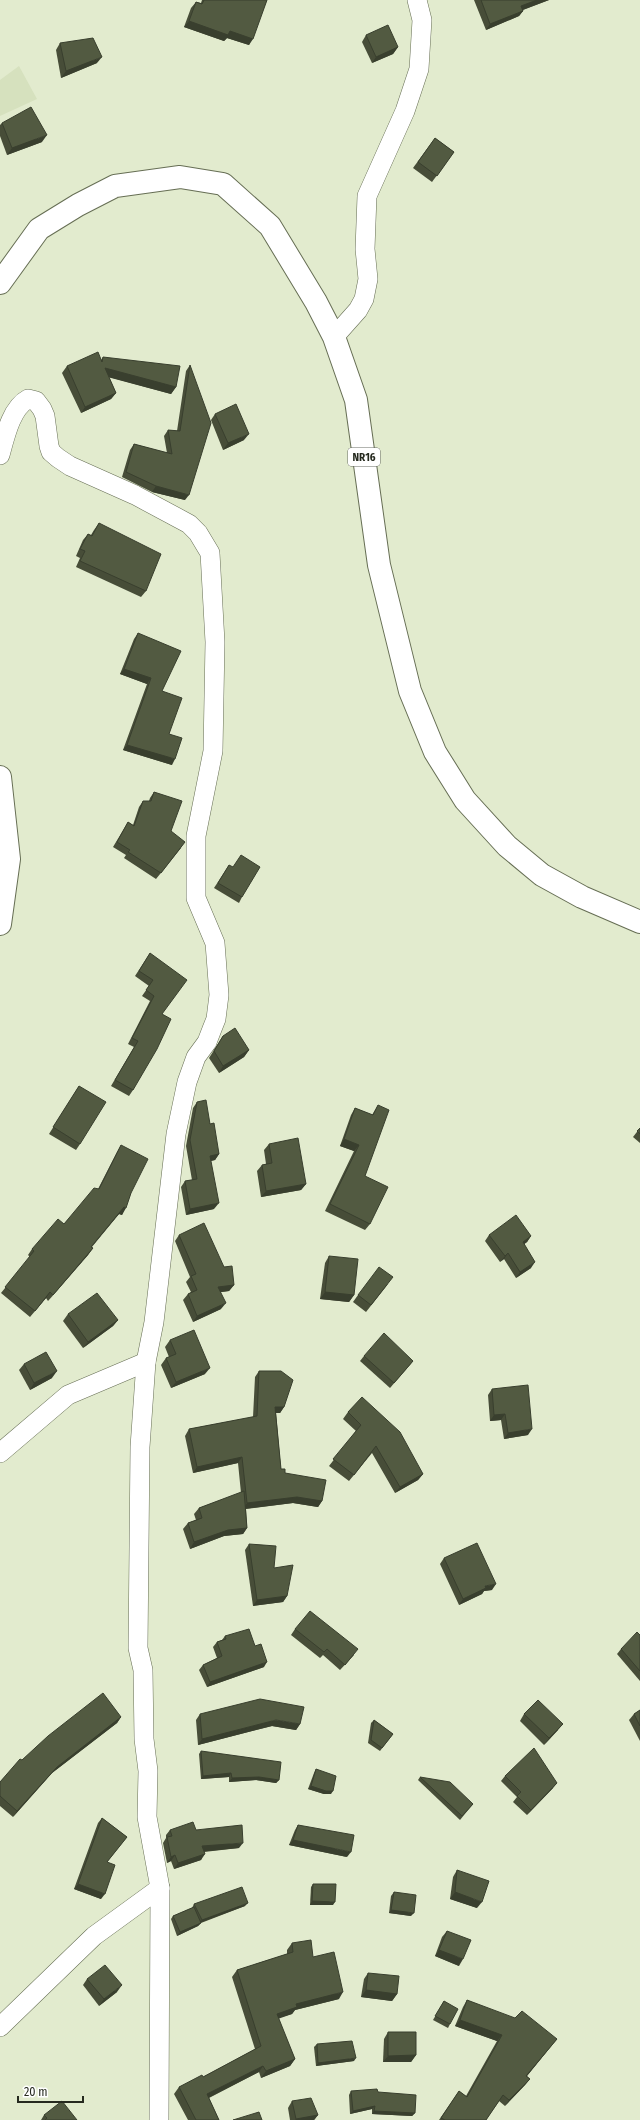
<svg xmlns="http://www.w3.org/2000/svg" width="640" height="2120" font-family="'Fira Sans Condensed',sans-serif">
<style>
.built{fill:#d6e1be}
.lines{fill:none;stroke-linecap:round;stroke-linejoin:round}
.street-casing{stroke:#666e54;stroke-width:20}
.primary-casing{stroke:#666e54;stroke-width:24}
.street{stroke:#fff;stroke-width:19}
.primary{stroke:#fff;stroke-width:22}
.wall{fill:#474d38}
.shaded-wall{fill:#393f2e}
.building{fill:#525a41;stroke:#393f2e}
.labels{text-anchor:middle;stroke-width:4;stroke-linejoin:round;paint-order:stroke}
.shield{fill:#fff;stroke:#676a62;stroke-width:1}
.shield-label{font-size:11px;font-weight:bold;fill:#262a1f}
</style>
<rect width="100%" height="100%" fill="#e2ebce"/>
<path class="built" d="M19 66 37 99 0 116V80Z"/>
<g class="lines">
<defs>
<g id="street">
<path d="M334 337 358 310 364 299 368 279 365 249 367 196 405 111 419 69 422 20 417 0"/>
<path d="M0 455C5 437 11 408 28 399L36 401 42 409 45 416 49 446 51 452 58 458 70 466 135 495 189 524 198 533 210 553 215 642 213 751 196 836V898L215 943 219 995 216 1019 212 1029 207 1042 196 1057 187 1082 176 1134 154 1322 146 1362 140 1447 138 1648 143 1670 144 1739 148 1771 147 1817 160 1888 159 2120"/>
<path d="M0 1453 68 1395 146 1362"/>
<path d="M0 2027 94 1936 160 1888"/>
</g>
<g id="primary">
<path d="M0 283 39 229 78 205 115 186 180 177 223 184 270 226 316 302 334 337 356 400 379 565 410 691 435 752 465 800 507 846 542 875 582 897 640 922"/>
<path d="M0 777 9 859 0 924"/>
</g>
</defs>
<use href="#street" class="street-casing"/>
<use href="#primary" class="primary-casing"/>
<use href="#street" class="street"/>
<use href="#primary" class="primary"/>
</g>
<g class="wall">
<path d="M202 0H267L249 45 227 38 224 41 184 27 191 8 196 2 201 3Z"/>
<path d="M474 0H549L523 10V11L519 16 486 30Z"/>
<path d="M366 35 398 47 393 54 372 63 362 42Z"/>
<path d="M60 43 97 63 61 78 56 50Z"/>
<path d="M2 123 42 142 7 155 0 136V125Z"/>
<path d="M435 138 454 152 432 182 413 168Z"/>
<path d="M103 357 176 387 171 394 109 377 116 393 111 399 81 413 62 373 67 366 101 360Z"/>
<path d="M190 365 185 500 152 492 122 477 130 450 134 444 167 453 164 436 168 430 177 431 186 371Z"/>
<path d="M215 414 244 440 223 450 211 420Z"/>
<path d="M99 523 146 591 141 597 76 567 80 558 76 556 83 540 88 534 91 535 94 530Z"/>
<path d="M138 633 162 691 172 765 123 750 147 684 120 674 134 639Z"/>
<path d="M154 792 171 831 181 848 156 879 124 858 126 855 113 847 128 822 133 825 139 807 143 801H149L150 798Z"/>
<path d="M229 865 242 897 239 903 214 888Z"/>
<path d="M150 953 162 1014 133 1090 129 1096 111 1086 134 1047 128 1044 150 1001 142 996 149 986 135 976Z"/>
<path d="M223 1036 249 1050 244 1057 219 1073 209 1058Z"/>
<path d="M79 1086 80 1144 76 1150 49 1134Z"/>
<path d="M197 1102 210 1124 219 1154 215 1160 211 1161 214 1209 186 1215 181 1187 185 1181 192 1180 186 1146 193 1108Z"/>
<path d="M378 1105 365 1176 370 1224 365 1230 325 1211 354 1151 340 1146 351 1115 355 1108 372 1115Z"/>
<path d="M640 1128V1143L633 1137Z"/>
<path d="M269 1144 306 1184 301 1190 261 1197 257 1171 262 1165 266 1164 264 1150Z"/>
<path d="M121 1145 131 1193 122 1215 119 1214 91 1247 93 1248 88 1255 48 1301 46 1298 30 1317 1 1293 30 1257 28 1255 32 1249 64 1224 98 1189 117 1152Z"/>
<path d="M179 1235 224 1267 234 1285 229 1291 221 1292V1309L193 1322 183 1300 188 1294 191 1292 186 1282 190 1277 175 1241Z"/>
<path d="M489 1235 531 1236 527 1242 524 1244 531 1268 516 1278 504 1259 500 1262 485 1241Z"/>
<path d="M329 1256 354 1295 349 1302 320 1299 325 1263Z"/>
<path d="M388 1284 366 1312 353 1302 358 1295Z"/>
<path d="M68 1314 118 1320 113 1326 83 1348 63 1321Z"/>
<path d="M170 1340 205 1374 171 1388 161 1365 166 1358 169 1357 165 1347Z"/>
<path d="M364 1356 413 1361 409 1366 390 1388 360 1361Z"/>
<path d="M24 1364 52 1378 30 1390 19 1370Z"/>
<path d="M259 1371 284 1407 280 1413H276L281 1469 285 1473 322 1501 318 1507 293 1503 246 1509 247 1528 243 1534 224 1536 190 1549 183 1529 188 1523 196 1520 194 1514 199 1508 241 1493 238 1463 193 1473 185 1436 189 1429 253 1417 255 1377Z"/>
<path d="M492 1389 528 1435 504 1439 501 1420 490 1421 488 1395Z"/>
<path d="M348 1412 423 1474 418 1480 395 1493 372 1453 349 1481 329 1466 356 1431 343 1419Z"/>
<path d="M249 1544 274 1568 287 1596 283 1602 253 1606 245 1550Z"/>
<path d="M444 1558 492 1590 484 1591 482 1594 459 1605 440 1564Z"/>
<path d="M295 1629 354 1655 340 1670 323 1655 320 1658 291 1635Z"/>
<path d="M640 1635V1681L617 1654 621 1649Z"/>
<path d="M225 1636 255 1646 264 1667 207 1687 199 1670 203 1665 217 1658 213 1647 217 1642 222 1640Z"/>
<path d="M640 1710V1741L629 1720 634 1714Z"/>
<path d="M200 1714 300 1724 296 1730 272 1726 198 1745 196 1720Z"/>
<path d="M524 1714 558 1730 544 1745 520 1721Z"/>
<path d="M121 1717 117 1723 52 1773 13 1817 0 1806V1782L22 1760Z"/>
<path d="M374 1720 393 1734 380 1751 368 1743 371 1723Z"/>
<path d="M201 1751 279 1780 276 1783 256 1780 229 1782V1777L201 1779 199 1754Z"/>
<path d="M316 1769 331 1794H324L308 1789 314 1773Z"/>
<path d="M505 1776 553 1788 527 1815 513 1802 517 1797 501 1781Z"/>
<path d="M420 1777 473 1804 460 1820 418 1780Z"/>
<path d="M102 1818 127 1837 107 1862 101 1899 74 1889 98 1823Z"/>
<path d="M298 1825 347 1857 289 1845 295 1830Z"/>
<path d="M170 1830H196L239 1848 204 1852 201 1860 174 1869 171 1861 167 1863 163 1843 166 1838V1835Z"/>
<path d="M457 1870 477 1908 450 1899 453 1877Z"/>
<path d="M313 1884 333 1905H310L311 1887Z"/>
<path d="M394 1892 411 1916 389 1913 391 1896Z"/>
<path d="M194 1904 245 1906 201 1923 198 1926 177 1936 171 1919 173 1916 192 1908Z"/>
<path d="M447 1931 459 1966 435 1956 442 1937Z"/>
<path d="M292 1943 313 1957 339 1999 295 2010 292 2014 278 2018 295 2059 290 2066 261 2078 259 2072 209 2098 219 2120H188L174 2094 179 2087 203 2077 255 2049 232 1977 237 1970 287 1954V1950Z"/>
<path d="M368 1973 397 1994 392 2001 361 1997 364 1979Z"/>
<path d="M87 1979 117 1992 99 2006 83 1985Z"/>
<path d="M467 2000 557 2039 527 2076 530 2079 525 2085 505 2106 499 2101 486 2120H439L459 2091 466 2096 497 2041 455 2026 463 2007Z"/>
<path d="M444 2001 450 2024 448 2028 433 2020Z"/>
<path d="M388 2032 416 2055 411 2062H383L384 2039Z"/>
<path d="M317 2044 354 2061 316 2066 314 2047Z"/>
<path d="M351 2091 378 2092 415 2113 412 2116 372 2114V2109L350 2114 349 2095Z"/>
<path d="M292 2101 318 2115 314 2120H290L288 2108Z"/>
<path d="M44 2115 77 2120H41Z"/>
</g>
<g class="shaded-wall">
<path d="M537 0H549L517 12 521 6Z"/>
<path d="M523 11 519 16 486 30 490 24Z"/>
<path d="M189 21 230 31 253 39 249 45 227 38 224 41 184 27Z"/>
<path d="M398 47 393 54 372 63 376 57Z"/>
<path d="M102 57 97 63 61 78 66 71Z"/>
<path d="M47 135 42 142 7 155 12 148Z"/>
<path d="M105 368 176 387 171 394 100 375Z"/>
<path d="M116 393 111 399 81 413 85 407Z"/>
<path d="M249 434 244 440 223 450 228 443Z"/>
<path d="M156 486 189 495 185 500 152 492Z"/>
<path d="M124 669 151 678 147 684 120 674Z"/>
<path d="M127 745 175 759 172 765 123 750Z"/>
<path d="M249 1050 244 1057 219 1073 223 1066Z"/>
<path d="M344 1139 359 1145 354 1151 340 1146Z"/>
<path d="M219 1154 215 1160 205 1162 210 1156Z"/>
<path d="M306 1184 301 1190 261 1197 266 1191Z"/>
<path d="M219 1203 214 1209 186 1215 190 1209Z"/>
<path d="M124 1207 126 1208 122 1215 119 1214 87 1253 91 1247Z"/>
<path d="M531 1236 527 1242 519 1248 523 1242Z"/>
<path d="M93 1248 88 1255 48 1301 53 1295Z"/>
<path d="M508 1253 504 1259 500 1262 505 1256Z"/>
<path d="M535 1262 531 1268 516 1278 520 1272Z"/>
<path d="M234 1285 229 1291 214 1293 218 1287Z"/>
<path d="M50 1292 46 1298 30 1317 35 1311Z"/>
<path d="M325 1292 354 1295 349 1302 320 1299Z"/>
<path d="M226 1303 221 1309 193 1322 197 1316Z"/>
<path d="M118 1320 113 1326 83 1348 88 1342Z"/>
<path d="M210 1368 205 1374 171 1388 176 1382Z"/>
<path d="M57 1371 52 1378 30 1390 34 1383Z"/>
<path d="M275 1407H284L280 1413H271Z"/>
<path d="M505 1414 501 1420 490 1421 494 1415Z"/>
<path d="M532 1429 528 1435 504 1439 508 1433Z"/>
<path d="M242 1457 238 1463 193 1473 197 1467Z"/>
<path d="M423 1474 418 1480 395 1493 400 1487Z"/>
<path d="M297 1497 322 1501 318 1507 293 1503 243 1509 247 1503Z"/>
<path d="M247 1528 243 1534 224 1536 190 1549 194 1542 228 1530Z"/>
<path d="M496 1584 492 1590 484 1591 482 1594 459 1605 463 1599 485 1586Z"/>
<path d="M287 1596 283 1602 253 1606 257 1600Z"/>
<path d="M267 1662 264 1667 207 1687 210 1682Z"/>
<path d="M121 1717 117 1723 52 1773 13 1817 17 1811 57 1767Z"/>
<path d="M276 1720 300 1724 296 1730 272 1726 198 1745 202 1739Z"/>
<path d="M563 1724 558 1730 544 1745 549 1738Z"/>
<path d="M231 1773 229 1777 201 1779 203 1776Z"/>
<path d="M259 1777 279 1780 276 1783 256 1780 229 1782 232 1778Z"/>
<path d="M557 1783 553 1788 527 1815 531 1810Z"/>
<path d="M311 1786 333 1791 331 1794H324L308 1789Z"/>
<path d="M293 1840 351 1852 347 1857 289 1845Z"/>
<path d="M243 1843 239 1848 198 1852 202 1846Z"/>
<path d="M205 1854 201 1860 174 1869 178 1863Z"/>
<path d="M175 1855 171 1861 167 1863 171 1857Z"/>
<path d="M78 1884 105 1894 101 1899 74 1889Z"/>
<path d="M455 1892 482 1902 477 1908 450 1899Z"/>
<path d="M312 1901 335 1902 333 1905H310Z"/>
<path d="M248 1903 245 1906 199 1923 202 1920Z"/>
<path d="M391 1910 414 1913 411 1916 389 1913Z"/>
<path d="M201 1923 198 1926 177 1936 180 1932Z"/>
<path d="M439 1950 463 1959 459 1966 435 1956Z"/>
<path d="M122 1985 117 1992 99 2006 104 1999Z"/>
<path d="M366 1990 397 1994 392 2001 361 1997Z"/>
<path d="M343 1992 339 1999 295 2010 292 2014 272 2021 277 2014 296 2004Z"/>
<path d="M460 2020 502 2035 497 2041 455 2026Z"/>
<path d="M557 2039 552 2045 522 2082 526 2076Z"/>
<path d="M416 2055 411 2062H383L388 2056Z"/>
<path d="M356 2058 354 2061 316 2066 318 2063Z"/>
<path d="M295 2059 290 2066 261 2078 266 2071Z"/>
<path d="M263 2066 259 2072 202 2101 207 2094Z"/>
<path d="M530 2079 525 2085 505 2106 509 2100Z"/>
<path d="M375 2106 372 2109 350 2114 353 2111Z"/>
<path d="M374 2111 415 2113 412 2116 372 2114Z"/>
<path d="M318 2115 314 2120H295L296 2119Z"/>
</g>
<g class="building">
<path d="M204 0H267L253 39 230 31 228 35 189 21 196 2 202 4Z"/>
<path d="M481 0H537L521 6 523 11 490 24Z"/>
<path d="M388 25 398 47 376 57 366 35Z"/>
<path d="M93 38 102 57 66 71 60 43Z"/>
<path d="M31 107 47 135 12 148 2 123Z"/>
<path d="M435 138 454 152 437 176 418 162Z"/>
<path d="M98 352 102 362 103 357 180 366 176 387 105 368 116 393 85 407 67 366Z"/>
<path d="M190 365 211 423 189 495 156 486 126 472 134 444 172 454 168 430 180 431Z"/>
<path d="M236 404 249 434 228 443 215 414Z"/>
<path d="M99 523 161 554 146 591 80 561 85 551 80 549 88 534 92 536Z"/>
<path d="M138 633 181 651 162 691 182 698 169 734 182 738 175 759 127 745 151 678 124 669Z"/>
<path d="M154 792 182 801 171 831 185 842 161 873 128 852 130 850 117 842 128 822 134 826 143 801H151Z"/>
<path d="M241 855 260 867 242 897 218 883 229 865 233 867Z"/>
<path d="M150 953 187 980 162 1014 171 1019 157 1049 133 1090 115 1080 138 1041 132 1038 154 996 146 990 153 980 139 971Z"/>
<path d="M235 1028 249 1050 223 1066 214 1051 223 1036Z"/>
<path d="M79 1086 106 1102 80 1144 53 1127Z"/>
<path d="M206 1100 210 1124 214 1123 219 1154 210 1156 219 1203 190 1209 185 1181 197 1179 190 1140 197 1102Z"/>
<path d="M378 1105 389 1110 365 1176 388 1187 370 1224 330 1204 359 1145 344 1139 355 1108 373 1115Z"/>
<path d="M640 1128V1134L637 1131Z"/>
<path d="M298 1138 306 1184 266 1191 262 1165 272 1163 269 1144Z"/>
<path d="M121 1145 148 1159 131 1193 126 1208 124 1207 91 1247 93 1248 53 1295 50 1292 35 1311 5 1287 34 1251 32 1249 58 1219 64 1224 94 1188 99 1189Z"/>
<path d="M516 1215 531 1236 523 1242 535 1262 520 1272 508 1253 505 1256 489 1235Z"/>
<path d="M204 1223 224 1267 232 1266 234 1285 218 1287 226 1303 197 1316 188 1294 197 1290 191 1276 196 1274 179 1235Z"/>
<path d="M329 1256 358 1259 354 1295 325 1292Z"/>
<path d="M379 1267 393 1277 371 1305 358 1295Z"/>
<path d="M97 1293 118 1320 88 1342 68 1314Z"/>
<path d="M194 1330 210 1368 176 1382 166 1358 176 1354 170 1340Z"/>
<path d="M384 1333 413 1361 394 1383 364 1356Z"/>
<path d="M46 1352 57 1371 34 1383 24 1364Z"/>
<path d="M259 1371H281L293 1380 284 1407H275L281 1469H285V1473L326 1480 322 1501 297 1497 247 1503 242 1457 197 1467 189 1429 257 1416Z"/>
<path d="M528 1385 532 1429 508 1433 505 1414 494 1415 492 1389Z"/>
<path d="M362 1397 400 1432 423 1474 400 1487 376 1446 354 1475 333 1459 361 1425 348 1412Z"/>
<path d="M244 1491 247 1528 228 1530 194 1542 188 1523 202 1518 199 1508Z"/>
<path d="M477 1543 496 1584 485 1586 486 1588 463 1599 444 1558Z"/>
<path d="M249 1544 276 1546 274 1568 293 1565 287 1596 257 1600Z"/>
<path d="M310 1611 358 1649 345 1665 327 1649 324 1652 295 1629Z"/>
<path d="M249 1629 255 1646 261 1644 267 1662 210 1682 203 1665 222 1656 217 1642 226 1639 225 1636Z"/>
<path d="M637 1632 640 1635V1671L621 1649Z"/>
<path d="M103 1693 121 1717 57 1767 17 1811 0 1796V1782L20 1759 22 1760 48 1736Z"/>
<path d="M260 1699 304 1707 300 1724 276 1720 202 1739 200 1714Z"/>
<path d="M538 1700 563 1724 549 1738 524 1714Z"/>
<path d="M640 1710V1726L634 1714Z"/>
<path d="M374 1720 393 1734 382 1748 371 1740Z"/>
<path d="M534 1748 557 1783 531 1810 517 1796 521 1792 505 1776Z"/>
<path d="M201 1751 281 1762 279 1780 259 1777 232 1778 231 1773 203 1776Z"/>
<path d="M316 1769 336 1776 333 1791H326L311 1786Z"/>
<path d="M420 1777 450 1782 473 1804 462 1816Z"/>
<path d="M102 1818 127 1837 107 1862 115 1865 105 1894 78 1884Z"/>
<path d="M193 1822 196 1830 242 1825 243 1843 202 1846 205 1854 178 1863 175 1855 171 1857 167 1837 172 1836 170 1830Z"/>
<path d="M298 1825 354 1835 351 1852 293 1840Z"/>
<path d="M457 1870 489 1881 482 1902 455 1892Z"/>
<path d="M313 1884H336L335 1902 312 1901Z"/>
<path d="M242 1887 248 1903 202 1920 194 1904Z"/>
<path d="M394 1892 416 1895 414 1913 391 1910Z"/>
<path d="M194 1907 201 1923 180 1932 173 1916Z"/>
<path d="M447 1931 471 1940 463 1959 439 1950Z"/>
<path d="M311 1940 313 1957 334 1952 343 1992 296 2004 297 2007 277 2014 295 2059 266 2071 263 2066 207 2094 219 2120H196L179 2087 202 2075 203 2077 261 2046 237 1970 293 1952 292 1943Z"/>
<path d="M105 1965 122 1985 104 1999 87 1979Z"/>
<path d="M368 1973 399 1976 397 1994 366 1990Z"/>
<path d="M467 2000 515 2018 522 2011 557 2039 526 2076 530 2079 509 2100 503 2095 486 2120H445L441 2118 459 2091 467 2097 502 2035 460 2020Z"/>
<path d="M444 2001 458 2009 450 2024 435 2016Z"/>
<path d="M388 2032H416V2055L388 2056Z"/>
<path d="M352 2041 356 2058 318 2063 317 2044Z"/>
<path d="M377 2089 378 2092 416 2095 415 2113 374 2111 375 2106 353 2111 351 2091Z"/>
<path d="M311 2098 318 2115 296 2119 292 2101Z"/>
<path d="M62 2101 77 2120H45L47 2118 44 2115Z"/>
<path d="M259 2112 262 2120H233Z"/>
</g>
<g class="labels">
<rect class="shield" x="348" y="448" width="32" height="18" rx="3"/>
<g class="shield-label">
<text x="364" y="461">NR16</text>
</g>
</g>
<path d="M18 2096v6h65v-6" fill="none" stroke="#262a1f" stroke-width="2"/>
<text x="24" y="2096" font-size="12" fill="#262a1f" stroke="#ffffff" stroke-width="3" paint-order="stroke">20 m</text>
</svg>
